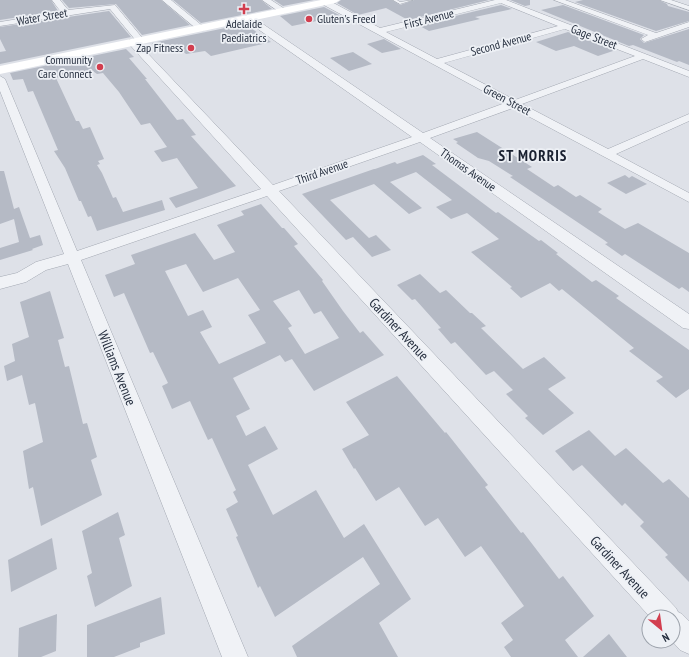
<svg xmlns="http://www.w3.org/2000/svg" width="689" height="657" font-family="'PT Sans Narrow',sans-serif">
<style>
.building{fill:#b5bac5;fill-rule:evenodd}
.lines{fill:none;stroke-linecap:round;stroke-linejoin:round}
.lane-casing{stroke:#a3a8b2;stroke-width:1}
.street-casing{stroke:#a3a8b2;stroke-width:1}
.lane{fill:#f0f2f6;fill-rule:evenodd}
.street{fill:#f0f2f6;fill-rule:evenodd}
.secondary{fill:#fff;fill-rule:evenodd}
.poi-dot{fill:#d23e4f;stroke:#edf0f5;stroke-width:1.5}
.labels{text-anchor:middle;stroke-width:3.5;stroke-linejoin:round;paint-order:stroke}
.far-street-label{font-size:12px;fill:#262f3f;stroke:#edf0f5}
.far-poi-label{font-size:12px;fill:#262f3f;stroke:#edf0f5;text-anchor:end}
.street-label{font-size:14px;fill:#262f3f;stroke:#edf0f5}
.far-district-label{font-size:15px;font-weight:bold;letter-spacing:1px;fill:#192030;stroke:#edf0f5}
</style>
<rect width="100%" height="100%" fill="#dee1e8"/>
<g class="building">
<path d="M0 0H51L58 11 0 20Z"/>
<path d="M62 0H161L190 25 142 35 116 4 69 8Z"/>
<path d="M173 0H261L272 9 201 23Z"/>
<path d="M274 0H314L283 6Z"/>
<path d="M341 0H392L400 5 414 0H489L408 20 386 8 358 15 337 3Z"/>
<path d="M510 0H530V5L525 6Z"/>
<path d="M583 0H659L667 4 668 6 689 12V21L656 31 575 2Z"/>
<path d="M501 5 512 9 475 17 480 19 429 31 418 25Z"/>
<path d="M563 5 644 35 640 39 644 43 689 29V65L679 61 677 62 633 45 629 46 541 10Z"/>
<path d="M324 7 341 16 292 26 280 16Z"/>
<path d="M109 11 131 37 0 64V52L6 51 0 39V27Z"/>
<path d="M245 24 271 42 211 56 205 51 186 54 180 48 160 52 152 43Z"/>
<path d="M568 32 616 50 598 56 574 46 556 51 536 42Z"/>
<path d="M384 39 401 49 382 53 367 44Z"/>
<path d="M126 49 134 57 129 58 147 79H145L177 120 183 119 196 135 191 136 236 186 176 208 169 198 198 188 177 158 162 162 154 151 167 147 150 123 141 125 119 92 103 73 97 74 93 71 56 78 76 121H79L83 129 90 127 104 159 98 161 100 164 97 165 102 173 113 198 116 197 123 212 162 200 165 210 97 231 91 216 88 217 81 201H79L65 168 54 151 58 150 33 91 28 92 23 79 13 80 10 73Z"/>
<path d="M353 52 372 64 349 71 330 58Z"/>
<path d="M477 132 532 167 527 169 554 187 558 185 576 197 580 195 602 209 598 212 625 229 638 223 689 253V292L682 287 679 289 625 254 622 256 605 244 608 243 604 240 510 177 513 176 489 161 478 158 456 143 458 142 453 139Z"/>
<path d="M423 155 436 164 432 165 496 213 498 212 539 241 541 240 558 253 556 254 592 282 596 280 619 296 616 298 689 350V389L676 398 656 381 663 377 629 351 634 348 562 289 559 291 550 283 521 298 510 288 512 287 471 252 499 239 467 213 451 219 436 207 452 200 416 172 390 182 422 208 409 214 374 184 330 200 369 238 376 235 391 250 372 257 353 237 346 240 302 194 374 169H375L395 162 397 164Z"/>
<path d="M0 171H4L14 209 19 207 30 238 40 235 43 245 32 249 33 250 0 260V248L19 242 14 219 0 224Z"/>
<path d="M625 175 629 178 632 176 647 184 626 194 607 183Z"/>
<path d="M261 204 282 228H284L298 244 294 246 323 280 322 281 343 311 360 333 363 331 384 355 314 391 292 359 285 362 280 355 233 378 250 409 236 416 246 436 265 426 278 449 248 465 273 515 316 490 344 538 364 524 411 599 379 623 398 657H297L292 646 380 584 363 557 275 617 260 586 258 588 236 537 238 536 226 509 238 502 233 492 236 490 212 438 208 440 190 401 172 409 162 386 168 383 153 352 150 353 124 293 114 297 105 275 135 264 131 255 195 233 214 260 235 252 217 225 244 215 241 211ZM186 264 203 292 238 278 260 310 248 315 266 343 219 364 200 332 212 327 203 310 188 316 165 271ZM299 290 314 314 321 311 339 338 305 354 288 328 292 326 273 301Z"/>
<path d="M420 274 440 293 446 290 470 313H472L486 326 481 328 523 369 544 357 566 378 548 389 574 413 543 435 525 418 528 416 506 394 513 390 494 371 486 375 455 342 451 344 438 329 441 328 415 299 412 300 397 285Z"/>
<path d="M50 291 64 338 58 340 65 367 69 366 83 424 87 423 97 457 91 460 102 495 41 526 33 487 29 489 23 451 43 442 35 403 29 405 22 375 7 381 4 366 15 361 12 344 29 337 20 302Z"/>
<path d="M397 376 445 433 446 432 488 485 485 487 521 533 523 532 559 579 563 576 594 616 565 640 578 657H511L504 647 513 640 501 623 524 606 481 546 465 557 438 518 425 526 399 487 376 501 355 468 354 469 342 449 369 435 346 402Z"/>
<path d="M589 430 615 456 626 448 663 483 669 479 689 498V582L665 557 668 555 640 526 644 522 625 503 622 506 582 465 573 471 555 451Z"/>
<path d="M118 512 125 535 119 538 132 586 95 607 87 576 92 573 82 531Z"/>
<path d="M52 538 57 569 11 592 8 560Z"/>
<path d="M161 597 165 634 140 643V647L114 657H87V625Z"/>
<path d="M57 614 56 651 41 657H18L19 628Z"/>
<path d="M609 634 627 657H583Z"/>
</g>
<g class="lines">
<defs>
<path id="lane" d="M393 0H397L400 2 413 0 400 4Z"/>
<g id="street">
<path d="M52 0H60L68 10 115 5 144 40 143 42H137L110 9 0 26V22L61 12Z"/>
<path d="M162 0H171L205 28 204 30H198Z"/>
<path d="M262 0H271L288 11 284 13H281Z"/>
<path d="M322 0H328L380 28 495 0H506L689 71V77L643 59 522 104 608 149 689 114V121L616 154 689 193V202L513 108 430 138 689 314V329L683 328 420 142 279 191 676 608 678 612 682 614 689 621V654L680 650 672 641H673V617H650L267 196 81 260 248 657H222L68 264 46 270 26 282 0 289V277L17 273 36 262 64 254 0 91V76L5 79 77 251 261 189 129 44 128 42 129 40H135L273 185 412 137 245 20V16H251L423 133 505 103 322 4ZM501 3 558 26 437 59 386 32ZM565 29 635 56 515 100 444 63Z"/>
<path d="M554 0H565L656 33 689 22V27L645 42 641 39 648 35Z"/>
<path d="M660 0H671L689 6V10Z"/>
</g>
</defs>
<use href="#lane" class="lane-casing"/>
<use href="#street" class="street-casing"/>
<use href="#lane" class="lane"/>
<use href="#street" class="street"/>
<path class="secondary" d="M321 0H340L335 3 0 74V66Z"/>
</g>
<g class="poi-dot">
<path d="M242 3h4v4h4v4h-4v4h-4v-4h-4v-4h4z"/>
<circle cx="309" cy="19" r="4"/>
<circle cx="191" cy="48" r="4"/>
<circle cx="100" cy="67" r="4"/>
</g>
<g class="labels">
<g class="far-street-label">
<text transform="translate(42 17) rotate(-10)" y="4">Water Street</text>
<text transform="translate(429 19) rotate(-14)" y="4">First Avenue</text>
<text transform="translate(594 37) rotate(21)" y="4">Gage Street</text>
<text transform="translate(501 44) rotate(-15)" y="4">Second Avenue</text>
<text transform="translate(507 100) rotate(28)" y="4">Green Street</text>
<text transform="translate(468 170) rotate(35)" y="4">Thomas Avenue</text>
<text transform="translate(322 172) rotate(-19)" y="4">Third Avenue</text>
</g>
<g class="far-poi-label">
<text x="317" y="23" text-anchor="start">Gluten's Freed</text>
<text x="244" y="28" text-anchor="middle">Adelaide<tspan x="244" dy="14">Paediatrics</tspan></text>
<text x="183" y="52">Zap Fitness</text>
<text x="92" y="64">Community<tspan x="92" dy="14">Care Connect</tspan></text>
</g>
<g class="street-label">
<text transform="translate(399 329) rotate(47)" y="5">Gardiner Avenue</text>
<text transform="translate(117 368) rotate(68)" y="5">Williams Avenue</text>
<text transform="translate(620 567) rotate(47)" y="5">Gardiner Avenue</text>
</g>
<g class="far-district-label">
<text x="533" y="161">ST MORRIS</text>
</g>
</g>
<g transform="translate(661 629) rotate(151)"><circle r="19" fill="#edf0f5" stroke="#9da3ac"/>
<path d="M0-3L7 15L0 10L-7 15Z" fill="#d23e4f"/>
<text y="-6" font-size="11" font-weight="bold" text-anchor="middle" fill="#262f3f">N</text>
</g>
</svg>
